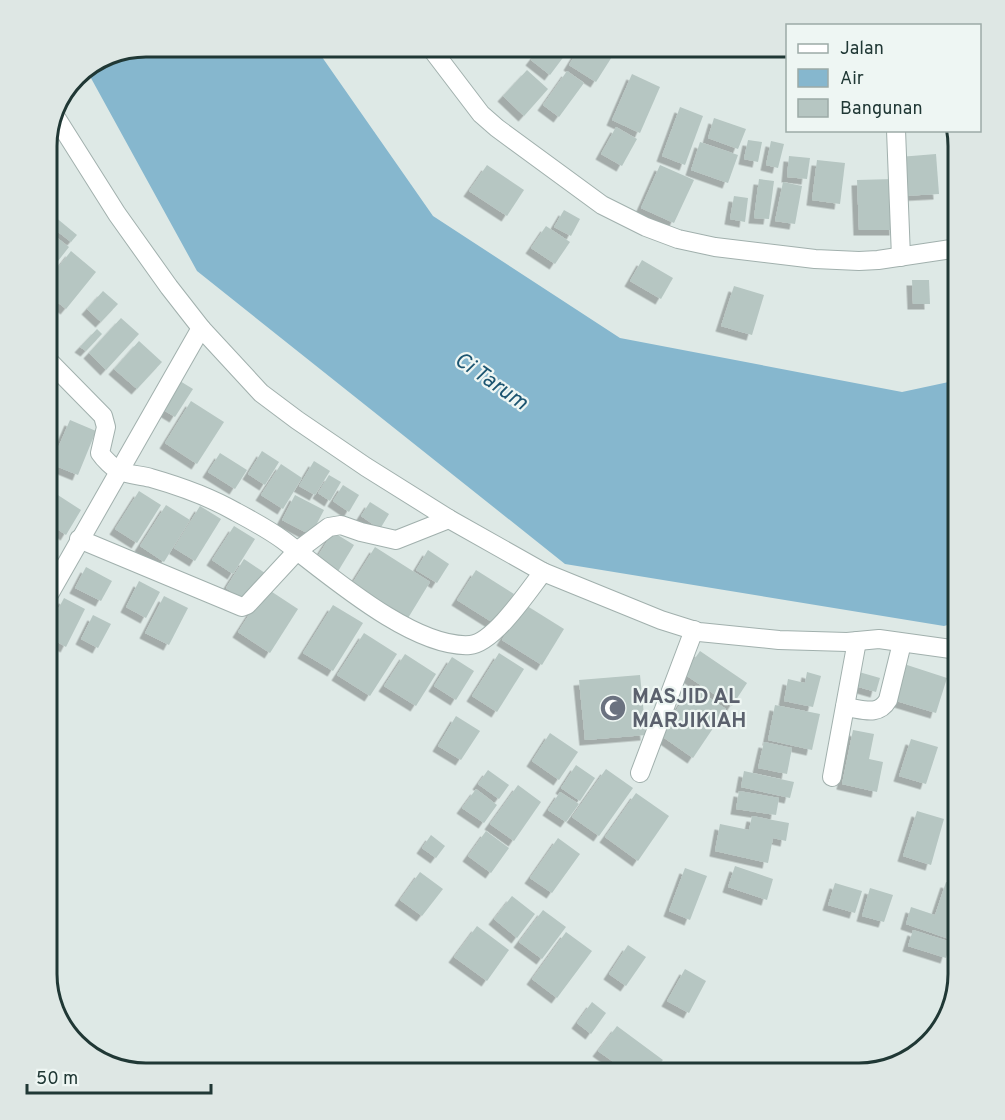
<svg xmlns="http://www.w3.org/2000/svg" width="1005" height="1120" font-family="Overpass,sans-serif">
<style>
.water{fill:#86b7ce}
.building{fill:#b6c6c2;filter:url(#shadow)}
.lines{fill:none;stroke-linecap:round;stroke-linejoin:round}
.street-casing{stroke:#a1b0ad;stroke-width:20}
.street{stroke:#fff;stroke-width:18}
.labels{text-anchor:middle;stroke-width:4.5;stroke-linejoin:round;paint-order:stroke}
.worship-label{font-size:21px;font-weight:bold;fill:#5b616d;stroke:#eef6f3;text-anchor:start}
.water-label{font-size:22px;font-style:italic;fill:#1c5571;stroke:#eef6f3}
.rim{fill:none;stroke:#203835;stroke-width:3}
</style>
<defs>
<filter id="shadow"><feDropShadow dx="-5.5" dy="5.5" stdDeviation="0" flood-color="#0004"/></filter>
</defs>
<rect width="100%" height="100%" fill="#dee9e6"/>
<path class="water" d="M146 47H315L433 216 620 338 902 392 958 380V622L944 626 565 564 197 271 86 69Z"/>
<g class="building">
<path d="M541 47H571L550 75 531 60Z"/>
<path d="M580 47H606L615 52 596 82 569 65Z"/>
<path d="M527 70 548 89 524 116 503 96Z"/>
<path d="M567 71 584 83 559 117 543 105Z"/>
<path d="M632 74 660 87 640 133 612 120Z"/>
<path d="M680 107 703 116 685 165 662 156Z"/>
<path d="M714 118 746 129 738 149 708 138Z"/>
<path d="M616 127 637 139 622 166 601 154Z"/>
<path d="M954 132 958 146V178H956Z"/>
<path d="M748 140 762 142 758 162 744 159Z"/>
<path d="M771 141 784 144 778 168 766 165Z"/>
<path d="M700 142 738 155 728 183 691 170Z"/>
<path d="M936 154 939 194 902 196 899 157Z"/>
<path d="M789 156 810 158 807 179 787 177Z"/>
<path d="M817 160 845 163 840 204 812 200Z"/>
<path d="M487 165 524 190 507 216 469 191Z"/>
<path d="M660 165 694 180 674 223 641 208Z"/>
<path d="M759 179 774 181 769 219 754 218Z"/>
<path d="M894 179 895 230H859L857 180Z"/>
<path d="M783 182 802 186 795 224 775 221Z"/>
<path d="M734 196 748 198 745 222 730 219Z"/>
<path d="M564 210 580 219 571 236 554 227Z"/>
<path d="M54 216 77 235 71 242 48 224Z"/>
<path d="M546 226 570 242 555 264 531 248Z"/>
<path d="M47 230 69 247 47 275Z"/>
<path d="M71 251 96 272 66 309 47 294V282Z"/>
<path d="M642 260 673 278 661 299 630 281Z"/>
<path d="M912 280H929L930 304H913Z"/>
<path d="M734 286 764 295 752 335 721 326Z"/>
<path d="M103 291 118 304 101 322 87 309Z"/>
<path d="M121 318 139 334 106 370 89 353Z"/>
<path d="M97 329 102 334 86 351 80 347Z"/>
<path d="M139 341 162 362 137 389 114 369Z"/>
<path d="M175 378 193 389 175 417 157 406Z"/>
<path d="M191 401 224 422 197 464 165 443Z"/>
<path d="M70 420 96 431 78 475 51 464Z"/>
<path d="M262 451 279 462 265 485 248 474Z"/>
<path d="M220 453 247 470 235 489 208 472Z"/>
<path d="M314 461 330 471 315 495 299 486Z"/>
<path d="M281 464 302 478 283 509 261 495Z"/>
<path d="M329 475 341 482 330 501 318 493Z"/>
<path d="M343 485 359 495 349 512 333 501Z"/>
<path d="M47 488 81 510 66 535 47 522Z"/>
<path d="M139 491 161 505 137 543 115 529Z"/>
<path d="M295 495 324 510 311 535 282 520Z"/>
<path d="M370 502 389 514 380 529 361 516Z"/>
<path d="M166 505 190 520 164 562 140 546Z"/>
<path d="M200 506 221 519 195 561 174 548Z"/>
<path d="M234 526 255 539 233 574 212 560Z"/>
<path d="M333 532 354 545 337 573 316 559Z"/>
<path d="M375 547 430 582 405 623 350 587Z"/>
<path d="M428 550 449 564 437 583 416 570Z"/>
<path d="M244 559 265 573 247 602 226 588Z"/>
<path d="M86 567 112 581 101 601 75 588Z"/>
<path d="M476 570 514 594 495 624 457 600Z"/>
<path d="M139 581 160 592 146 618 126 607Z"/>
<path d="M266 588 298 609 270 653 238 632Z"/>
<path d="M164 596 188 608 169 645 145 633Z"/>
<path d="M64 598 85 609 66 647 47 636V630Z"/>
<path d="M524 604 564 629 542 665 502 640Z"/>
<path d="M333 605 363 623 333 671 303 653Z"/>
<path d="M93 615 111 624 98 648 81 639Z"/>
<path d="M364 633 397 654 370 696 337 675Z"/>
<path d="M700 651 747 683 732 706 684 674Z"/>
<path d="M499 653 524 669 497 712 472 696Z"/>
<path d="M405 654 436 674 416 706 384 686Z"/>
<path d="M452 657 474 671 456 700 434 686Z"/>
<path d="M904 664 947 678 936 713 893 700Z"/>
<path d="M807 672 821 676 813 707 784 701 788 679 805 683Z"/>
<path d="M859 672 880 678 876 692 855 686Z"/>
<path d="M640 675 646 735 585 740 579 680Z"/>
<path d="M692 686 726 709 693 758 660 735Z"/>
<path d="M775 705 820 714 812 750 768 740Z"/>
<path d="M456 716 480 731 461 760 438 746Z"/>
<path d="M853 730 874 734 869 759 883 762 877 792 842 784Z"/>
<path d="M550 733 578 752 559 780 532 761Z"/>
<path d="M911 739 938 747 926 784 899 776Z"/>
<path d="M764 742 792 748 787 774 758 768Z"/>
<path d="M576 765 595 778 580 801 561 788Z"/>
<path d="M606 769 633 788 599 836 572 817Z"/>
<path d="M488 770 509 785 499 799 478 784Z"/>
<path d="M744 771 794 782 790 798 741 787Z"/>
<path d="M518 785 541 802 514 841 490 824Z"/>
<path d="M476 789 497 805 484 823 462 808Z"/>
<path d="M739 791 779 798 776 815 736 809Z"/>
<path d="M560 792 579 804 566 822 548 810Z"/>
<path d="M636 793 669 816 638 861 605 837Z"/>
<path d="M917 811 944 819 931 865 903 856Z"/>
<path d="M752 816 789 823 786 841 773 838 768 863 715 851 720 824 749 830Z"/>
<path d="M486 831 509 848 491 873 468 856Z"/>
<path d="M431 835 445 846 436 858 422 848Z"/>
<path d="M558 838 580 854 552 893 530 878Z"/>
<path d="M735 866 773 879 767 900 728 887Z"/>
<path d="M685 868 707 876 690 920 669 911Z"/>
<path d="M420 872 443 889 422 916 400 900Z"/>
<path d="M946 882 958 885V917L952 940 906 924 911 907 935 915Z"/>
<path d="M835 883 862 891 855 913 828 905Z"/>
<path d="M870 888 893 895 884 922 862 916Z"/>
<path d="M512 896 535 914 517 938 494 919Z"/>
<path d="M543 910 566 927 542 959 519 942Z"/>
<path d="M477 926 509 950 487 981 454 957Z"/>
<path d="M913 930 951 942 946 958 908 946Z"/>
<path d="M566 932 592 951 557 998 532 979Z"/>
<path d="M628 945 646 957 626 986 609 974Z"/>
<path d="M685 969 706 981 689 1013 667 1001Z"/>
<path d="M592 1002 606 1013 591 1034 577 1023Z"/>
<path d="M617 1026 663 1060 652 1073H629L598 1051Z"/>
</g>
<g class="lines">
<defs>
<g id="street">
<path d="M430 47 481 114 497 128 602 205 646 227 678 239 715 247 815 259 859 261 878 260 958 248"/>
<path d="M57 119 117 214 169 287 201 328 261 393 297 420 366 467 449 519 543 572 661 620 699 632 779 640 847 642 879 639 958 650"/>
<path d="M896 130 901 257"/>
<path d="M47 359 103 416 106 427 100 453C104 459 113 468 120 471 129 475 141 475 151 478 179 486 210 497 236 512 251 520 268 529 283 540 327 573 413 649 470 645 494 643 529 590 543 572"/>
<path d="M79 539 242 607 247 605 297 551 329 527 341 525 361 532 396 540 449 519"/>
<path d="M47 598 201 328"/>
<path d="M845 707C862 709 878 717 888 700L902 643"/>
<path d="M640 773 694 630"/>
<path d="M832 777 857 641"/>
</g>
</defs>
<use href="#street" class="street-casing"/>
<use href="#street" class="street"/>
</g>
<defs>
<symbol id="mosque-disc" viewBox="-11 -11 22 22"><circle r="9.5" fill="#6b7280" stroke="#eef6f3"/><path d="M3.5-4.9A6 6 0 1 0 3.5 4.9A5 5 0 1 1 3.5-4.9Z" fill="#fff"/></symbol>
</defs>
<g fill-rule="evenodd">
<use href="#mosque-disc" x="598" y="693" width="30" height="30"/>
</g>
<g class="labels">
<g class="worship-label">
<text x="632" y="703">MASJID AL<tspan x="632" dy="24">MARJIKIAH</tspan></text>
</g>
<g class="water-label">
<text transform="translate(492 380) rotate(35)" y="8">Ci Tarum</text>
</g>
</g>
<path d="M0 0H1005V1120H0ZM146 57H859A89 89 0 0 1 948 146V974A89 89 0 0 1 859 1063H146A89 89 0 0 1 57 974V146A89 89 0 0 1 146 57Z" fill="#dee7e4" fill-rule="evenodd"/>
<path class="rim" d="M146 57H859A89 89 0 0 1 948 146V974A89 89 0 0 1 859 1063H146A89 89 0 0 1 57 974V146A89 89 0 0 1 146 57Z"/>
<rect x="786" y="24" width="195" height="108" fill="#eef6f3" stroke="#9caaa7" stroke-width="1.5"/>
<rect x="798" y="44" width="30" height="9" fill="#ffffff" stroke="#9caaa7" stroke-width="1.5"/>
<text x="840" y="54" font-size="18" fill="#203835">Jalan</text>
<rect x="798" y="69" width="30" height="18" fill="#86b7ce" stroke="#9caaa7" stroke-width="1.5"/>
<text x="840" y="84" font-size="18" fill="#203835">Air</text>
<rect x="798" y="99" width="30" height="18" fill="#b6c6c2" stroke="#9caaa7" stroke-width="1.5"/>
<text x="840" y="114" font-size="18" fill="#203835">Bangunan</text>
<path d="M27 1084v9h184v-9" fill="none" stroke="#203835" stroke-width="3"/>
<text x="36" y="1084" font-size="18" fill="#203835" stroke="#eef6f3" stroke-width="4.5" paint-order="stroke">50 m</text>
</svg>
